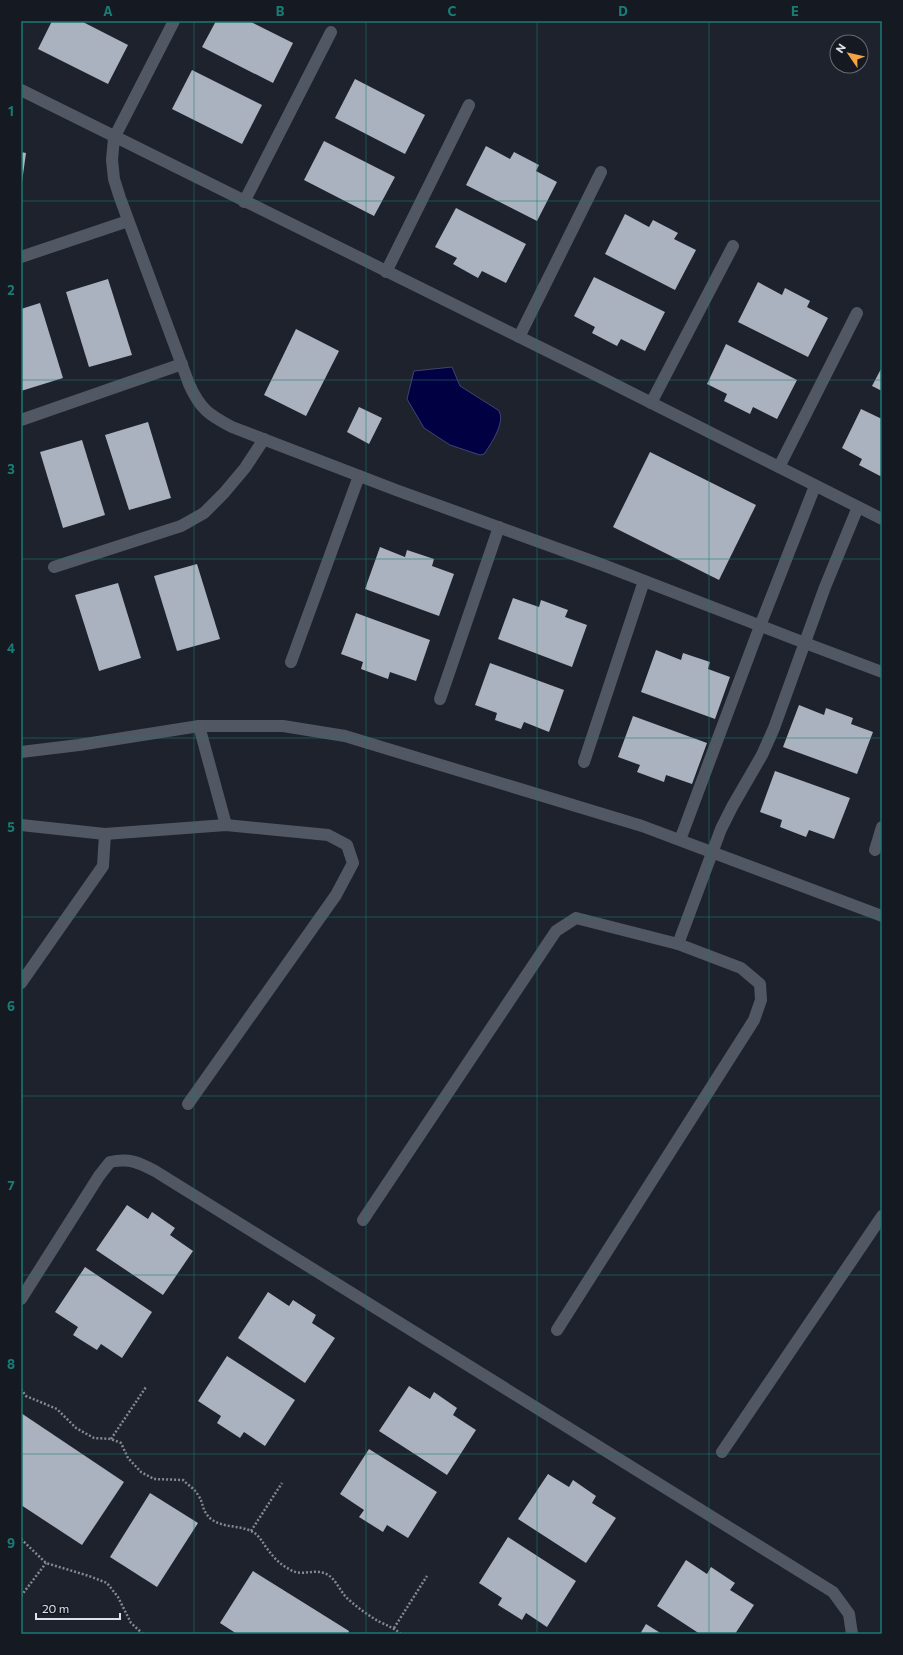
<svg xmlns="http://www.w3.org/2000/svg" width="903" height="1655" font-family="Commissioner,sans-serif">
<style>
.water{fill:#000042;stroke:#424374}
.building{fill:#abb2bf}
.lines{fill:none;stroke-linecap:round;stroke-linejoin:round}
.path{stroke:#848891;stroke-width:2.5;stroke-dasharray:2 2;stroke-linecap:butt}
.minor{stroke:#525863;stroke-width:12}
.grid{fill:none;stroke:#197b74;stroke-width:1;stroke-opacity:0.55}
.neatline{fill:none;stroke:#197b74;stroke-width:1.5}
.grid-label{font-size:13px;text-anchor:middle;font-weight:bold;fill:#197b74}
</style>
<rect width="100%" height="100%" fill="#1d222c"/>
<path class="water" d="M452 367 460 386 498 410C507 420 491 444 484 454L480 455 450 445 424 428 407 399 414 371Z"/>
<g class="building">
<path d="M52 21H81L128 45 108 84 38 49Z"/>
<path d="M216 21H249L293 43 273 83 202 47Z"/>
<path d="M192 70 262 105 242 144 172 109Z"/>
<path d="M355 79 425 115 405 154 335 118Z"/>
<path d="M324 141 395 177 374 216 304 180Z"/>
<path d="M486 146 510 159 514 152 539 165 536 171 557 182 537 221 466 185Z"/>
<path d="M21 152 26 153 22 182H21Z"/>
<path d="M456 208 526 244 506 283 482 271 478 278 453 264 457 258 435 247Z"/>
<path d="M625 214 649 227 653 220 678 233 674 239 696 250 675 290 605 254Z"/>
<path d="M594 277 665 312 645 351 621 339 617 346 592 333 595 327 574 316Z"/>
<path d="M108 279 132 355 89 367 66 292Z"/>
<path d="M758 282 782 295 785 288 810 301 807 307 828 318 808 357 738 322Z"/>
<path d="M40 303 63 378 21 391V309Z"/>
<path d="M296 329 339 351 306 416 264 395Z"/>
<path d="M726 344 797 380 777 419 753 407 750 414 724 401 727 394 707 384Z"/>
<path d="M882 367V391L872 386Z"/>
<path d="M359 407 382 418 369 444 347 432Z"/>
<path d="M861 409 882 419V477L859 465 862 459 842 448Z"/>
<path d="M148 422 171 498 129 510 105 435Z"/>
<path d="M82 440 105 515 63 528 40 452Z"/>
<path d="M650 452 756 505 719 580 613 527Z"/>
<path d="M380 547 405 557 407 550 434 559 432 566 454 574 439 616 365 589Z"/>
<path d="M197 564 220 639 177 651 154 576Z"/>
<path d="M118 583 141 658 99 671 75 595Z"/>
<path d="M513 598 539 607 541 600 568 610 565 617 587 625 572 667 498 639Z"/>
<path d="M356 613 430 640 416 681 390 672 388 679 361 669 363 662 341 654Z"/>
<path d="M656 650 681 660 683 653 710 662 708 669 730 677 715 719 641 692Z"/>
<path d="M490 663 564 690 549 732 524 722 521 729 495 720 497 713 475 705Z"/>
<path d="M799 705 824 715 826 708 853 718 851 724 873 732 857 774 783 747Z"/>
<path d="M633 716 707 743 692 784 666 775 664 782 637 772 640 765 618 757Z"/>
<path d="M775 771 850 798 834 839 809 830 806 837 780 827 782 820 760 812Z"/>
<path d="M127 1205 148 1219 152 1212 175 1228 170 1235 193 1251 163 1295 96 1250Z"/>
<path d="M85 1267 152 1312 122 1358 101 1344 97 1350 73 1335 78 1327 55 1312Z"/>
<path d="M268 1292 289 1306 293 1300 316 1315 312 1323 335 1338 305 1383 238 1338Z"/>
<path d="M227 1356 295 1400 265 1446 244 1432 240 1438 217 1423 221 1416 198 1401Z"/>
<path d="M409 1386 430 1399 434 1392 457 1408 453 1415 476 1430 447 1475 379 1431Z"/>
<path d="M21 1413 124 1482 82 1545 21 1505Z"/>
<path d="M369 1449 437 1492 408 1538 387 1525 383 1532 359 1517 364 1510 340 1494Z"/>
<path d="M548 1474 569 1487 573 1480 596 1496 592 1503 616 1518 586 1563 518 1519Z"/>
<path d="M150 1493 198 1523 157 1587 110 1557Z"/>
<path d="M508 1537 576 1581 547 1627 526 1613 522 1620 498 1605 502 1598 479 1583Z"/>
<path d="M686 1560 707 1574 711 1567 735 1583 730 1590 754 1605 735 1634H700L657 1606Z"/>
<path d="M253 1571 349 1631 348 1634H237L220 1623Z"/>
<path d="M646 1624 662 1634H640Z"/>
</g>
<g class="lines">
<g class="path">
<path d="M21 1389 26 1396 57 1409 76 1428 94 1438 111 1439 121 1443 128 1458 141 1472 154 1479 183 1480C188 1485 195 1489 198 1495 204 1503 201 1510 211 1519 223 1528 238 1525 251 1531 260 1535 263 1544 269 1551 274 1558 281 1565 289 1569 301 1577 311 1569 324 1573 336 1577 339 1591 348 1599 358 1608 369 1616 380 1622 388 1626 394 1628 401 1634"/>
<path d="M111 1439 146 1387"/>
<path d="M251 1531 282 1483"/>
<path d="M21 1539 46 1563 89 1576 107 1583 118 1597 131 1623 143 1634"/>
<path d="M21 1596 46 1563"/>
<path d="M394 1628 427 1576"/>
</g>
<g class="minor">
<path d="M174 21 114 138 112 160 114 179 120 198 189 384C200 409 209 415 232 427L396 490 603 565 805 643 882 672"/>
<path d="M21 90 590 372 882 519"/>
<path d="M244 202 331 32"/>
<path d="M21 257 128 221"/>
<path d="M386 272 469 105"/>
<path d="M519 337 601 172"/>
<path d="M651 403 733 246"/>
<path d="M21 420 182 364"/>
<path d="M779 467 857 313"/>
<path d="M54 567 181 526 204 513 224 493 245 468 264 439"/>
<path d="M291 662 359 476"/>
<path d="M440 699 499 527"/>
<path d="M199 726 226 825"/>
<path d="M21 752 79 745 199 726H283L345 736 642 826 882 916"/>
<path d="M584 762 644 581"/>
<path d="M21 825 105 834 226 825 328 835 347 845 353 863 336 895 188 1104"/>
<path d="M680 840 760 626 815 486"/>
<path d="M875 850 882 827"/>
<path d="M678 944 721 829 732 807 762 755 774 728 825 587 858 507"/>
<path d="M21 983 103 866 105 834"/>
<path d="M363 1220 556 931 576 918 678 944 741 968 760 984 761 1000 754 1020 557 1330"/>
<path d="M21 1299 99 1176 110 1162C129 1158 138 1162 155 1171L833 1592 849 1614 852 1634"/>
<path d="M722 1452 882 1216"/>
</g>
</g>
<path class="grid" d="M194 21V1634M366 21V1634M537 21V1634M709 21V1634M21 201H882M21 380H882M21 559H882M21 738H882M21 917H882M21 1096H882M21 1275H882M21 1454H882"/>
<rect width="903" height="1655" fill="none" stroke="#141922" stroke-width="44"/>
<g transform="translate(849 54) rotate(304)"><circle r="19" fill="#141922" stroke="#646971"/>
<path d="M0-3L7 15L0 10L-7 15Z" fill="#f4a444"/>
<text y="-6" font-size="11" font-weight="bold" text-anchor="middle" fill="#dde0e7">N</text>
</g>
<path d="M36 1613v6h84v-6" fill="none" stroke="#dde0e7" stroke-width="2"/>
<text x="42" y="1613" font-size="12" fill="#dde0e7" stroke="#141922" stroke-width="3" paint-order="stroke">20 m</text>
<rect x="22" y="22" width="859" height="1611" class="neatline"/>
<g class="grid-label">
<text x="108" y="16">A</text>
<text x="280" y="16">B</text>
<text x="452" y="16">C</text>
<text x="623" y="16">D</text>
<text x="795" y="16">E</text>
<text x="11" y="116">1</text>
<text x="11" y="295">2</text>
<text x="11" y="474">3</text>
<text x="11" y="653">4</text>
<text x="11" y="832">5</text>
<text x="11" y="1011">6</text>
<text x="11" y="1190">7</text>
<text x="11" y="1369">8</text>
<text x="11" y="1548">9</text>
</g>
</svg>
